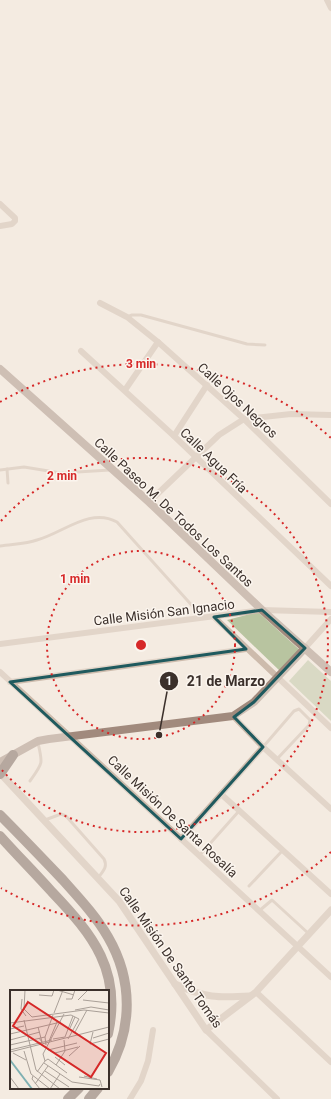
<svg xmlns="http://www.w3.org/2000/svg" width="331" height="1099" font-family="Roboto,sans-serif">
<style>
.green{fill:#b8c4a0}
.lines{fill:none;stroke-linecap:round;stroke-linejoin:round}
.service{stroke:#cdbbac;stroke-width:3}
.minor{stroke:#cdbbac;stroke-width:6}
.tertiary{stroke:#cdbbac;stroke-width:7}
.secondary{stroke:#a18a7d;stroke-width:8}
.trunk{stroke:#6c584f;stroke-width:10}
.marked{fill:none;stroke:#1f5a5e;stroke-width:3;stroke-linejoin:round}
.ring{fill:none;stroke:#d62828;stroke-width:2;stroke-dasharray:2 4}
.labels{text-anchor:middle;stroke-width:3;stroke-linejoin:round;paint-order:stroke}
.street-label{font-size:13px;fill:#3b302b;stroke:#fbf5ee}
.inset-river{fill:none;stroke:#7fb0b2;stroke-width:2}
.inset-road{fill:none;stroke:#aaa098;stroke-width:1}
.view{fill:#d62828;fill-opacity:0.15;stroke:#d62828;stroke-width:2}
.inset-edge{fill:none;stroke:#3b302b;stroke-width:2}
.centre{fill:#d62828;stroke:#fbf5ee;stroke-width:2}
.ring-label{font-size:12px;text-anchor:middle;font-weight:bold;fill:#d62828;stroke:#fbf5ee;stroke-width:3;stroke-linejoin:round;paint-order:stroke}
.leader{fill:none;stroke:#3b302b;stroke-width:1.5}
.callout-dot{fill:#3b302b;stroke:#fbf5ee;stroke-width:1.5}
.mark-label{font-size:12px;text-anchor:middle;font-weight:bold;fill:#fff}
.callout-label{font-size:14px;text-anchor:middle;font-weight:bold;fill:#3b302b;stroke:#fbf5ee;stroke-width:3;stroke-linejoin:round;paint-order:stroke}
</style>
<rect width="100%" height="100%" fill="#f4ebe1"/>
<g class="green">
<path d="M258 612 302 652 281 672 227 620Z"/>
<path d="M308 660 331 681V721L289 681Z"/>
</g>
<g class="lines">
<g class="service">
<path d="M127 317 132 315H141L247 344 265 345"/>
<path d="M7 469 8 483"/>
<path d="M0 470 24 467 61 473 110 470"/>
<path d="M0 546C12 544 26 544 37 540 63 533 90 507 117 522L196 610 200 617"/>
<path d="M263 747 294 711 299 709 310 720 309 725 277 759"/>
<path d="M30 781C43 763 43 764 38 743"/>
<path d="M45 820 61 814 66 816 104 859C108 867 103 871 98 878"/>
<path d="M199 856 239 811"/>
<path d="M249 886 283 850"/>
<path d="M259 911 272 900 308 933"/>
</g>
<g class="minor">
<path d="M327 0 331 8"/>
<path d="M0 204 15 218V221L12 224 0 226"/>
<path d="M100 303 127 317 158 342 244 419 331 504"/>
<path d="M81 351 174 436 331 586"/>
<path d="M125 390 158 342"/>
<path d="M174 436 207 385"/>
<path d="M149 502 219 435 244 419 291 414 331 415"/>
<path d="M214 617 331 728"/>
<path d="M0 644 262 610 331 612"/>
<path d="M305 648 331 619"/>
<path d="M0 672 331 977"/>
<path d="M10 682 246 649"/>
<path d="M233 716 263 747 331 809"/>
<path d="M221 794 331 894"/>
<path d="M181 839 263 747"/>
<path d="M256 992 331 1062"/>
<path d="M206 1030 277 1099"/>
<path d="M130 1099 141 1081 148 1061 153 1030"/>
</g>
<g class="tertiary">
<path d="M0 773 119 901 206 1030 256 992 331 910"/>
<path d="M175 984C205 998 218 998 250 996"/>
</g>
<g class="secondary">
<path d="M0 369 149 502 262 610 331 672"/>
<path d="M0 762 38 741 49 739 233 716 254 702 305 648"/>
</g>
<g class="trunk">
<path d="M0 774 13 755"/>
<path d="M0 815C21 836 42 858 63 880 79 898 96 916 108 937 133 980 133 1029 108 1072"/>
<path d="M0 836C17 855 35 873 52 892 93 935 122 971 108 1034"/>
<path d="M68 1099 79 1088"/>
<path d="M89 1099 98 1088"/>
</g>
</g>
<path d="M0 0H331V1099H0ZM262 610 305 648 254 702 234 717 263 747 181 839 10 682 246 649 214 617Z" fill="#f4ebe1" fill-opacity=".55" fill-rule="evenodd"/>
<path class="marked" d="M262 610 305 648 254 702 234 717 263 747 181 839 10 682 246 649 214 617Z"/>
<g class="ring">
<circle cx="141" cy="645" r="94"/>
<path d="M1 521A187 187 0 1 1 1 769"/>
<path d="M331 852A281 281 0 0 1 1 888M0 402A281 281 0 0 1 331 438"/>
</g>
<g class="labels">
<g class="street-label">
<text transform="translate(238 400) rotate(43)" y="5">Calle Ojos Negros</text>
<text transform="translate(214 460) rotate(44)" y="5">Calle Agua Fría</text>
<text transform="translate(174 512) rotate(43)" y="5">Calle Paseo M. De Todos Los Santos</text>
<text transform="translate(164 612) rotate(-7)" y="5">Calle Misión San Ignacio</text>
<text transform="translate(173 816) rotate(43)" y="5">Calle Misión De Santa Rosalía</text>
<text transform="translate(171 957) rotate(55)" y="5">Calle Misión De Santo Tomás</text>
</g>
</g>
<g transform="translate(10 990)">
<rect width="99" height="99" fill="#f4ebe1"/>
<path class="inset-river" d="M0 70 22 99"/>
<path class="inset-road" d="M15 0 14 19 22 27 74 20 99 23M47 0 64 5M29 5 42 6 44 0M12 9 11 19 16 26M56 9H62L65 0M68 10 78 0M73 10 99 13M65 20 81 17 99 20M44 23 53 0M14 30 26 80 50 99M0 33 61 25 69 29 58 49M28 37 32 52 29 48M60 38 65 27M0 39 14 36M65 42 77 20M83 42 80 54 99 49M0 44 51 32M83 48 99 43M43 49 55 47 63 26M0 50 30 42M39 51 47 32M0 55 35 47M36 55 35 47 43 25M37 59 45 63 68 57M0 60 42 50M38 60 67 53M14 61 21 84 40 99M0 62 99 37M3 63 16 70M59 66 70 56M45 67 55 75M35 71 38 69 57 83M34 73 62 92 89 96 90 94M46 75 55 61 54 50M35 81 59 97M27 82 35 71 33 64 54 24M23 86 22 89 30 99M74 86 87 89M0 87 9 99M69 87 90 90 92 97M25 94 38 76M40 99 50 84"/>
<path class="view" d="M18 12 96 63 81 87 3 36Z"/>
<rect width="99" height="99" class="inset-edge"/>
</g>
<circle cx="141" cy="645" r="6" class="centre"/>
<g class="ring-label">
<text x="141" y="368">3 min</text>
<text x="62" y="480">2 min</text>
<text x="75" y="583">1 min</text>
</g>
<path class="leader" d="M159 735L169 681"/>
<g class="callout-dot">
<circle cx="159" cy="735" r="4"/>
<circle cx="169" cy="681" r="10"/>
</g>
<g class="mark-label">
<text x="169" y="685">1</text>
</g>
<g class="callout-label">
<text x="226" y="686">21 de Marzo</text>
</g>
</svg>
